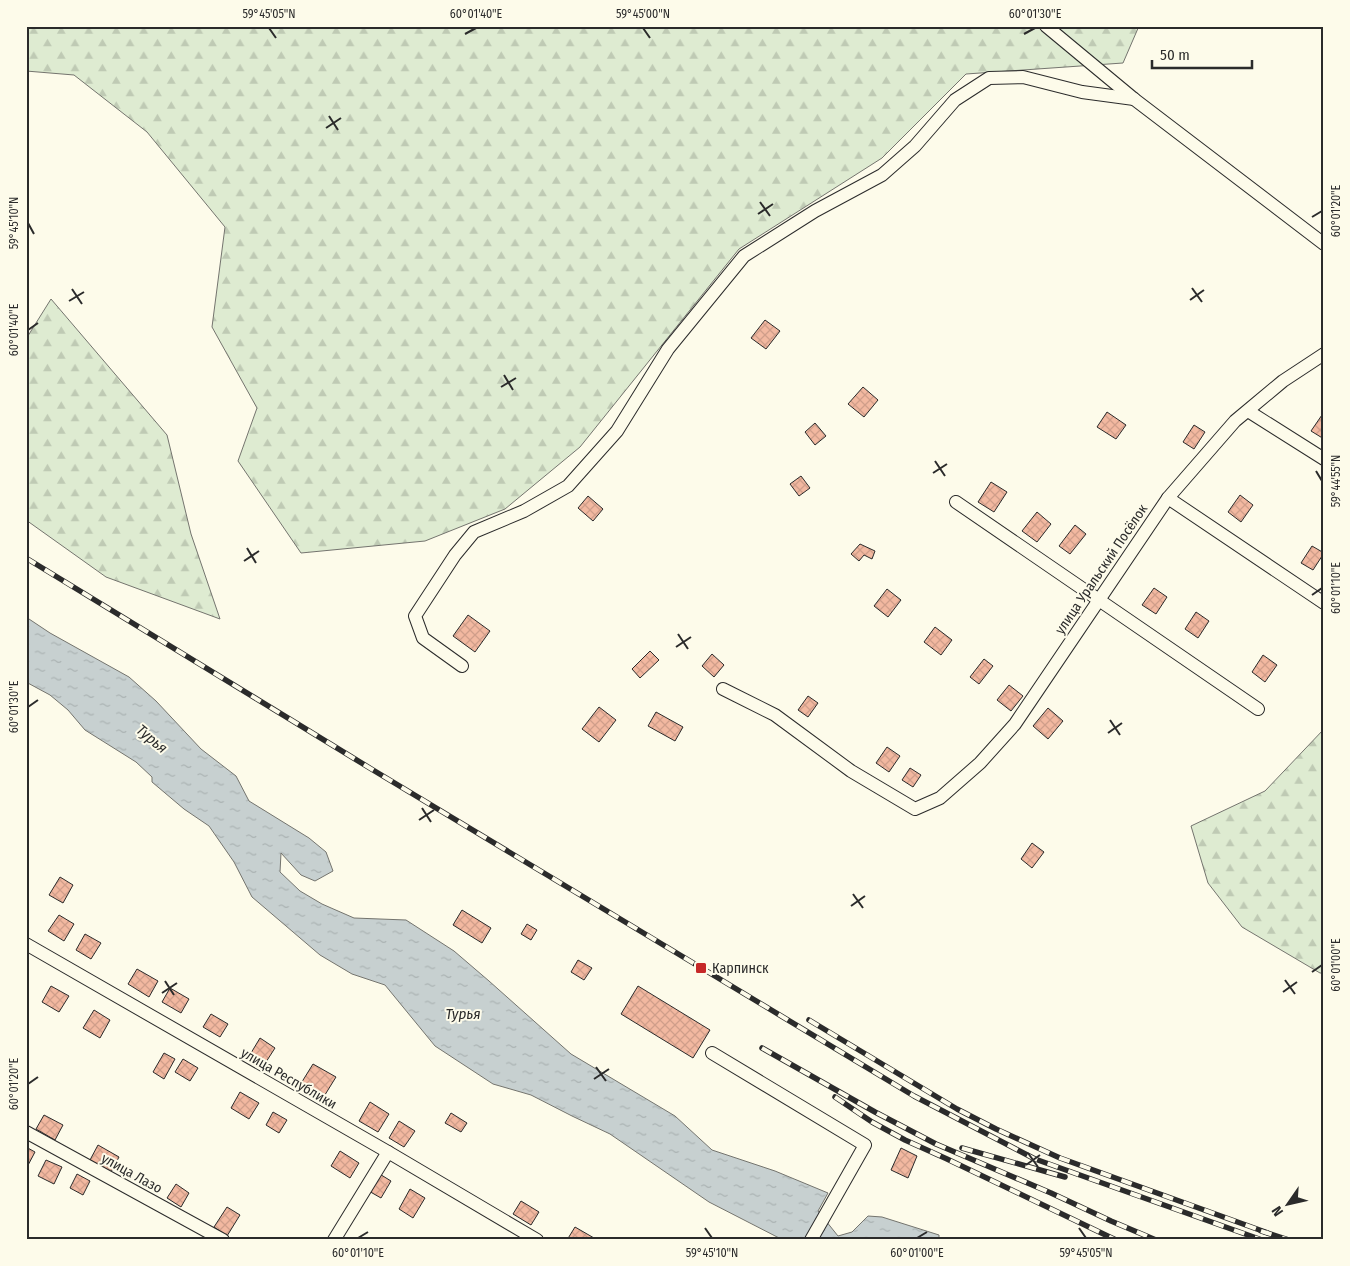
<svg xmlns="http://www.w3.org/2000/svg" width="1350" height="1266" font-family="'Fira Sans Condensed',sans-serif">
<style>
.forest{fill:url(#forest-firs);stroke:#74746e}
.water{fill:url(#water-ripples);stroke:#74746e}
.building{fill:url(#building-cross-hatch);stroke:#2b2b2b}
.lines{fill:none;stroke-linecap:round;stroke-linejoin:round}
.street-casing{stroke:#2b2b2b;stroke-width:14}
.street{stroke:#fdfbea;stroke-width:12}
.rail-casing{stroke:#2b2b2b;stroke-width:5.5}
.rail{stroke:#fdfbea;stroke-width:4;stroke-dasharray:11;stroke-linecap:butt}
.ticks{fill:none;stroke:#2b2b2b;stroke-width:2}
.poi-dot{fill:#c62828;stroke:#fdfbea;stroke-width:2}
.labels{text-anchor:middle;stroke-width:4;stroke-linejoin:round;paint-order:stroke}
.street-label{font-size:14px;fill:#2b2b2b;stroke:#fdfbea}
.poi-label{font-size:14px;fill:#2b2b2b;stroke:#fdfbea;text-anchor:start}
.water-label{font-size:15px;font-style:italic;fill:#2b2b2b;stroke:#fdfbea}
.neatline{fill:none;stroke:#2b2b2b;stroke-width:2}
.ticks-label{font-size:12px;text-anchor:middle;fill:#2b2b2b}
</style>
<defs>
<pattern id="forest-firs" width="22" height="20" patternUnits="userSpaceOnUse" patternTransform="scale(1.25)"><rect width="22" height="20" fill="#deebd1"/><path d="M5 1l3.5 6h-7zM16 11l3.5 6h-7z" fill="#bfcab4"/></pattern>
<pattern id="water-ripples" width="26" height="14" patternUnits="userSpaceOnUse" patternTransform="scale(1.25)"><rect width="26" height="14" fill="#c7d0d0"/><path d="M2 4q2-2 4 0t4 0M15 11q2-2 4 0t4 0" fill="none" stroke="#abb3b3"/></pattern>
<pattern id="building-cross-hatch" width="8" height="8" patternUnits="userSpaceOnUse" patternTransform="scale(1.25)"><rect width="8" height="8" fill="#f2b8a0"/><path d="M0 0l8 8M0 8l8-8" fill="none" stroke="#d09e8a"/></pattern>
</defs>
<rect width="100%" height="100%" fill="#fdfbea"/>
<g class="forest">
<path d="M26 26H1139L1123 63 966 74 882 158 739 249 580 447 505 509 425 541 301 553 238 461 257 408 212 327 225 227 147 132 74 75 26 71Z"/>
<path d="M51 299 167 435 191 534 220 619 106 577 26 520V339Z"/>
<path d="M1324 729V973H1320L1242 927 1208 883 1191 826 1265 791Z"/>
</g>
<path class="water" d="M26 617 50 633 129 677 156 701 201 749 236 776 249 801 309 838 326 852 333 871 315 881 301 875 281 853 280 872 300 891 322 904 354 918 406 920 454 951 489 981 571 1054 675 1116 712 1150 775 1171 828 1193 818 1211 838 1236 852 1232 868 1216 882 1217 939 1235V1240H783L709 1202 610 1134 572 1116 531 1095 493 1084 435 1046 385 985 352 974 320 955 252 897 234 862 209 826 184 809 152 782V777L136 762 85 730 68 710 50 695 26 682Z"/>
<g class="building">
<path d="M765 320 780 331 766 349 751 338Z"/>
<path d="M863 387 878 400 864 417 848 404Z"/>
<path d="M1107 412 1126 425 1116 439 1097 427Z"/>
<path d="M1324 412V439L1311 431Z"/>
<path d="M815 423 826 436 815 445 805 432Z"/>
<path d="M1194 425 1205 432 1194 449 1183 442Z"/>
<path d="M801 476 810 488 799 496 790 484Z"/>
<path d="M991 482 1007 492 994 512 978 502Z"/>
<path d="M1240 495 1253 505 1241 522 1228 512Z"/>
<path d="M588 496 603 509 593 521 578 508Z"/>
<path d="M1037 512 1051 524 1037 542 1022 531Z"/>
<path d="M1075 525 1086 534 1070 554 1059 546Z"/>
<path d="M860 544 875 551 872 559 864 555 859 561 851 554Z"/>
<path d="M1312 546 1324 553 1313 570 1301 563Z"/>
<path d="M1154 588 1167 597 1156 614 1142 605Z"/>
<path d="M887 589 901 600 888 617 874 606Z"/>
<path d="M1196 612 1209 621 1198 638 1185 629Z"/>
<path d="M468 615 490 631 475 652 453 636Z"/>
<path d="M935 627 952 640 941 655 924 642Z"/>
<path d="M650 651 659 660 640 678 632 669Z"/>
<path d="M712 654 724 665 714 677 702 666Z"/>
<path d="M1263 655 1277 665 1265 682 1252 672Z"/>
<path d="M984 659 993 666 979 684 970 677Z"/>
<path d="M1009 685 1023 696 1011 711 997 700Z"/>
<path d="M808 696 818 703 808 717 798 710Z"/>
<path d="M599 707 616 720 599 742 582 729Z"/>
<path d="M1048 708 1063 721 1048 739 1033 726Z"/>
<path d="M656 712 683 727 675 741 648 726Z"/>
<path d="M887 747 900 756 889 772 876 763Z"/>
<path d="M910 768 921 775 913 787 902 780Z"/>
<path d="M1032 843 1044 852 1032 868 1021 859Z"/>
<path d="M60 877 73 885 63 903 49 895Z"/>
<path d="M462 910 491 928 482 943 453 925Z"/>
<path d="M59 915 74 924 64 941 48 931Z"/>
<path d="M527 924 537 930 531 940 521 934Z"/>
<path d="M85 934 101 943 91 959 76 950Z"/>
<path d="M578 960 592 968 584 980 571 972Z"/>
<path d="M137 969 158 981 149 997 128 984Z"/>
<path d="M51 986 69 996 59 1012 42 1002Z"/>
<path d="M638 986 710 1030 693 1058 621 1014Z"/>
<path d="M170 988 189 999 181 1013 162 1002Z"/>
<path d="M94 1010 110 1020 100 1038 83 1028Z"/>
<path d="M211 1014 228 1024 220 1037 203 1027Z"/>
<path d="M260 1038 275 1048 266 1062 251 1053Z"/>
<path d="M164 1053 175 1059 164 1079 153 1072Z"/>
<path d="M183 1059 198 1068 190 1081 175 1072Z"/>
<path d="M313 1064 336 1077 323 1098 300 1085Z"/>
<path d="M240 1092 259 1103 249 1119 231 1108Z"/>
<path d="M370 1102 389 1114 378 1132 359 1121Z"/>
<path d="M273 1112 287 1120 279 1133 266 1125Z"/>
<path d="M451 1113 467 1123 461 1132 445 1123Z"/>
<path d="M44 1115 63 1125 55 1140 36 1129Z"/>
<path d="M399 1121 415 1131 404 1147 389 1138Z"/>
<path d="M98 1145 119 1157 111 1172 90 1160Z"/>
<path d="M26 1147 35 1152 26 1169Z"/>
<path d="M901 1148 917 1156 908 1178 891 1170Z"/>
<path d="M340 1151 359 1163 350 1178 331 1166Z"/>
<path d="M46 1160 62 1167 54 1184 38 1176Z"/>
<path d="M378 1173 391 1181 381 1198 367 1190Z"/>
<path d="M77 1174 90 1181 83 1195 70 1188Z"/>
<path d="M176 1184 189 1193 181 1207 167 1198Z"/>
<path d="M410 1189 425 1198 413 1218 399 1209Z"/>
<path d="M521 1201 539 1212 531 1225 513 1214Z"/>
<path d="M227 1207 240 1215 227 1236 214 1227Z"/>
<path d="M575 1227 594 1238 593 1240H567Z"/>
</g>
<g class="lines">
<defs>
<g id="street">
<path d="M1046 26 1134 99 1324 244"/>
<path d="M1248 411 1324 459"/>
<path d="M1168 498 1324 603"/>
<path d="M956 502 1258 709"/>
<path d="M462 666 423 638 415 616 455 555 474 532 524 511 568 486 617 431 668 349 744 256 815 211 882 175 915 146 955 100 989 78 1023 77 1082 92 1134 99"/>
<path d="M723 689 775 715 851 771 915 809 940 798 980 763 1015 724 1168 498 1235 421 1283 381 1324 354"/>
<path d="M26 944 388 1152 537 1240"/>
<path d="M712 1053 865 1145 811 1240"/>
<path d="M26 1132 223 1240"/>
<path d="M334 1240 388 1152"/>
</g>
</defs>
<use href="#street" class="street-casing"/>
<use href="#street" class="street"/>
<defs>
<g id="rail">
<path d="M26 558 373 770 914 1096 1035 1159 1262 1240"/>
<path d="M809 1020 957 1109 996 1129 1060 1158 1268 1233"/>
<path d="M762 1048 875 1112 936 1144 1051 1193 1111 1221 1156 1240"/>
<path d="M835 1097 872 1122 905 1140 947 1159 1116 1240"/>
<path d="M962 1148 1065 1177"/>
<path d="M1261 1231 1289 1240"/>
</g>
</defs>
<use href="#rail" class="rail-casing"/>
<use href="#rail" class="rail"/>
</g>
<path class="ticks" d="M269 28 276 38M643 28 650 38M465 34 476 28M1024 34 1035 28M329 116 338 130M326 128 341 118M760 202 770 216M758 214 773 204M1312 217 1322 211M28 223 34 234M1192 288 1202 302M72 289 82 304M1190 300 1204 290M69 301 84 292M28 330 38 323M504 375 513 390M501 387 516 378M935 461 945 476M1316 471 1322 481M933 473 947 464M247 548 256 563M244 561 259 551M1312 595 1322 588M678 634 688 649M676 647 691 637M28 707 38 700M1110 720 1120 735M1108 733 1122 723M422 808 431 822M419 820 434 810M853 894 863 908M851 906 865 896M1312 972 1322 965M1285 980 1295 994M165 981 174 995M1283 992 1297 982M162 993 177 983M596 1067 606 1081M594 1079 609 1069M28 1084 38 1077M1028 1153 1038 1167M1026 1165 1040 1155M705 1228 712 1238M1079 1228 1086 1238M358 1238 368 1232M917 1238 927 1232"/>
<rect class="poi-dot" x="695" y="962" width="12" height="12" rx="2.5"/>
<g class="labels">
<g class="street-label">
<text transform="translate(1101 569) rotate(-56)" y="5">улица Уральский Посёлок</text>
<text transform="translate(289 1078) rotate(30)" y="5">улица Республики</text>
<text transform="translate(132 1173) rotate(29)" y="5">улица Лазо</text>
</g>
<g class="poi-label">
<text x="712" y="973">Карпинск</text>
</g>
<g class="water-label">
<text transform="translate(152 739) rotate(40)" y="5">Турья</text>
<text x="463" y="1019">Турья</text>
</g>
</g>
<rect width="1350" height="1266" fill="none" stroke="#fdfbea" stroke-width="55"/>
<g transform="translate(1288 1204) rotate(236)" stroke="#fdfbea" stroke-width="4" paint-order="stroke">
<path d="M0-4L9 19L0 12L-9 19Z" fill="#2b2b2b"/>
<text y="-8" font-size="14" font-weight="bold" text-anchor="middle" fill="#2b2b2b">N</text>
</g>
<path d="M1152 60v8h100v-8" fill="none" stroke="#2b2b2b" stroke-width="2.5"/>
<text x="1160" y="60" font-size="15" fill="#2b2b2b" stroke="#fdfbea" stroke-width="4" paint-order="stroke">50 m</text>
<rect x="28" y="28" width="1294" height="1210" class="neatline"/>
<g class="ticks-label">
<text x="269" y="18">59°45'05"N</text>
<text x="476" y="18">60°01'40"E</text>
<text x="643" y="18">59°45'00"N</text>
<text x="1035" y="18">60°01'30"E</text>
<text transform="translate(1336 211) rotate(-90)" y="4">60°01'20"E</text>
<text transform="translate(14 223) rotate(-90)" y="4">59°45'10"N</text>
<text transform="translate(14 330) rotate(-90)" y="4">60°01'40"E</text>
<text transform="translate(1336 481) rotate(-90)" y="4">59°44'55"N</text>
<text transform="translate(1336 588) rotate(-90)" y="4">60°01'10"E</text>
<text transform="translate(14 707) rotate(-90)" y="4">60°01'30"E</text>
<text transform="translate(1336 965) rotate(-90)" y="4">60°01'00"E</text>
<text transform="translate(14 1084) rotate(-90)" y="4">60°01'20"E</text>
<text x="358" y="1257">60°01'10"E</text>
<text x="712" y="1257">59°45'10"N</text>
<text x="917" y="1257">60°01'00"E</text>
<text x="1086" y="1257">59°45'05"N</text>
</g>
</svg>
